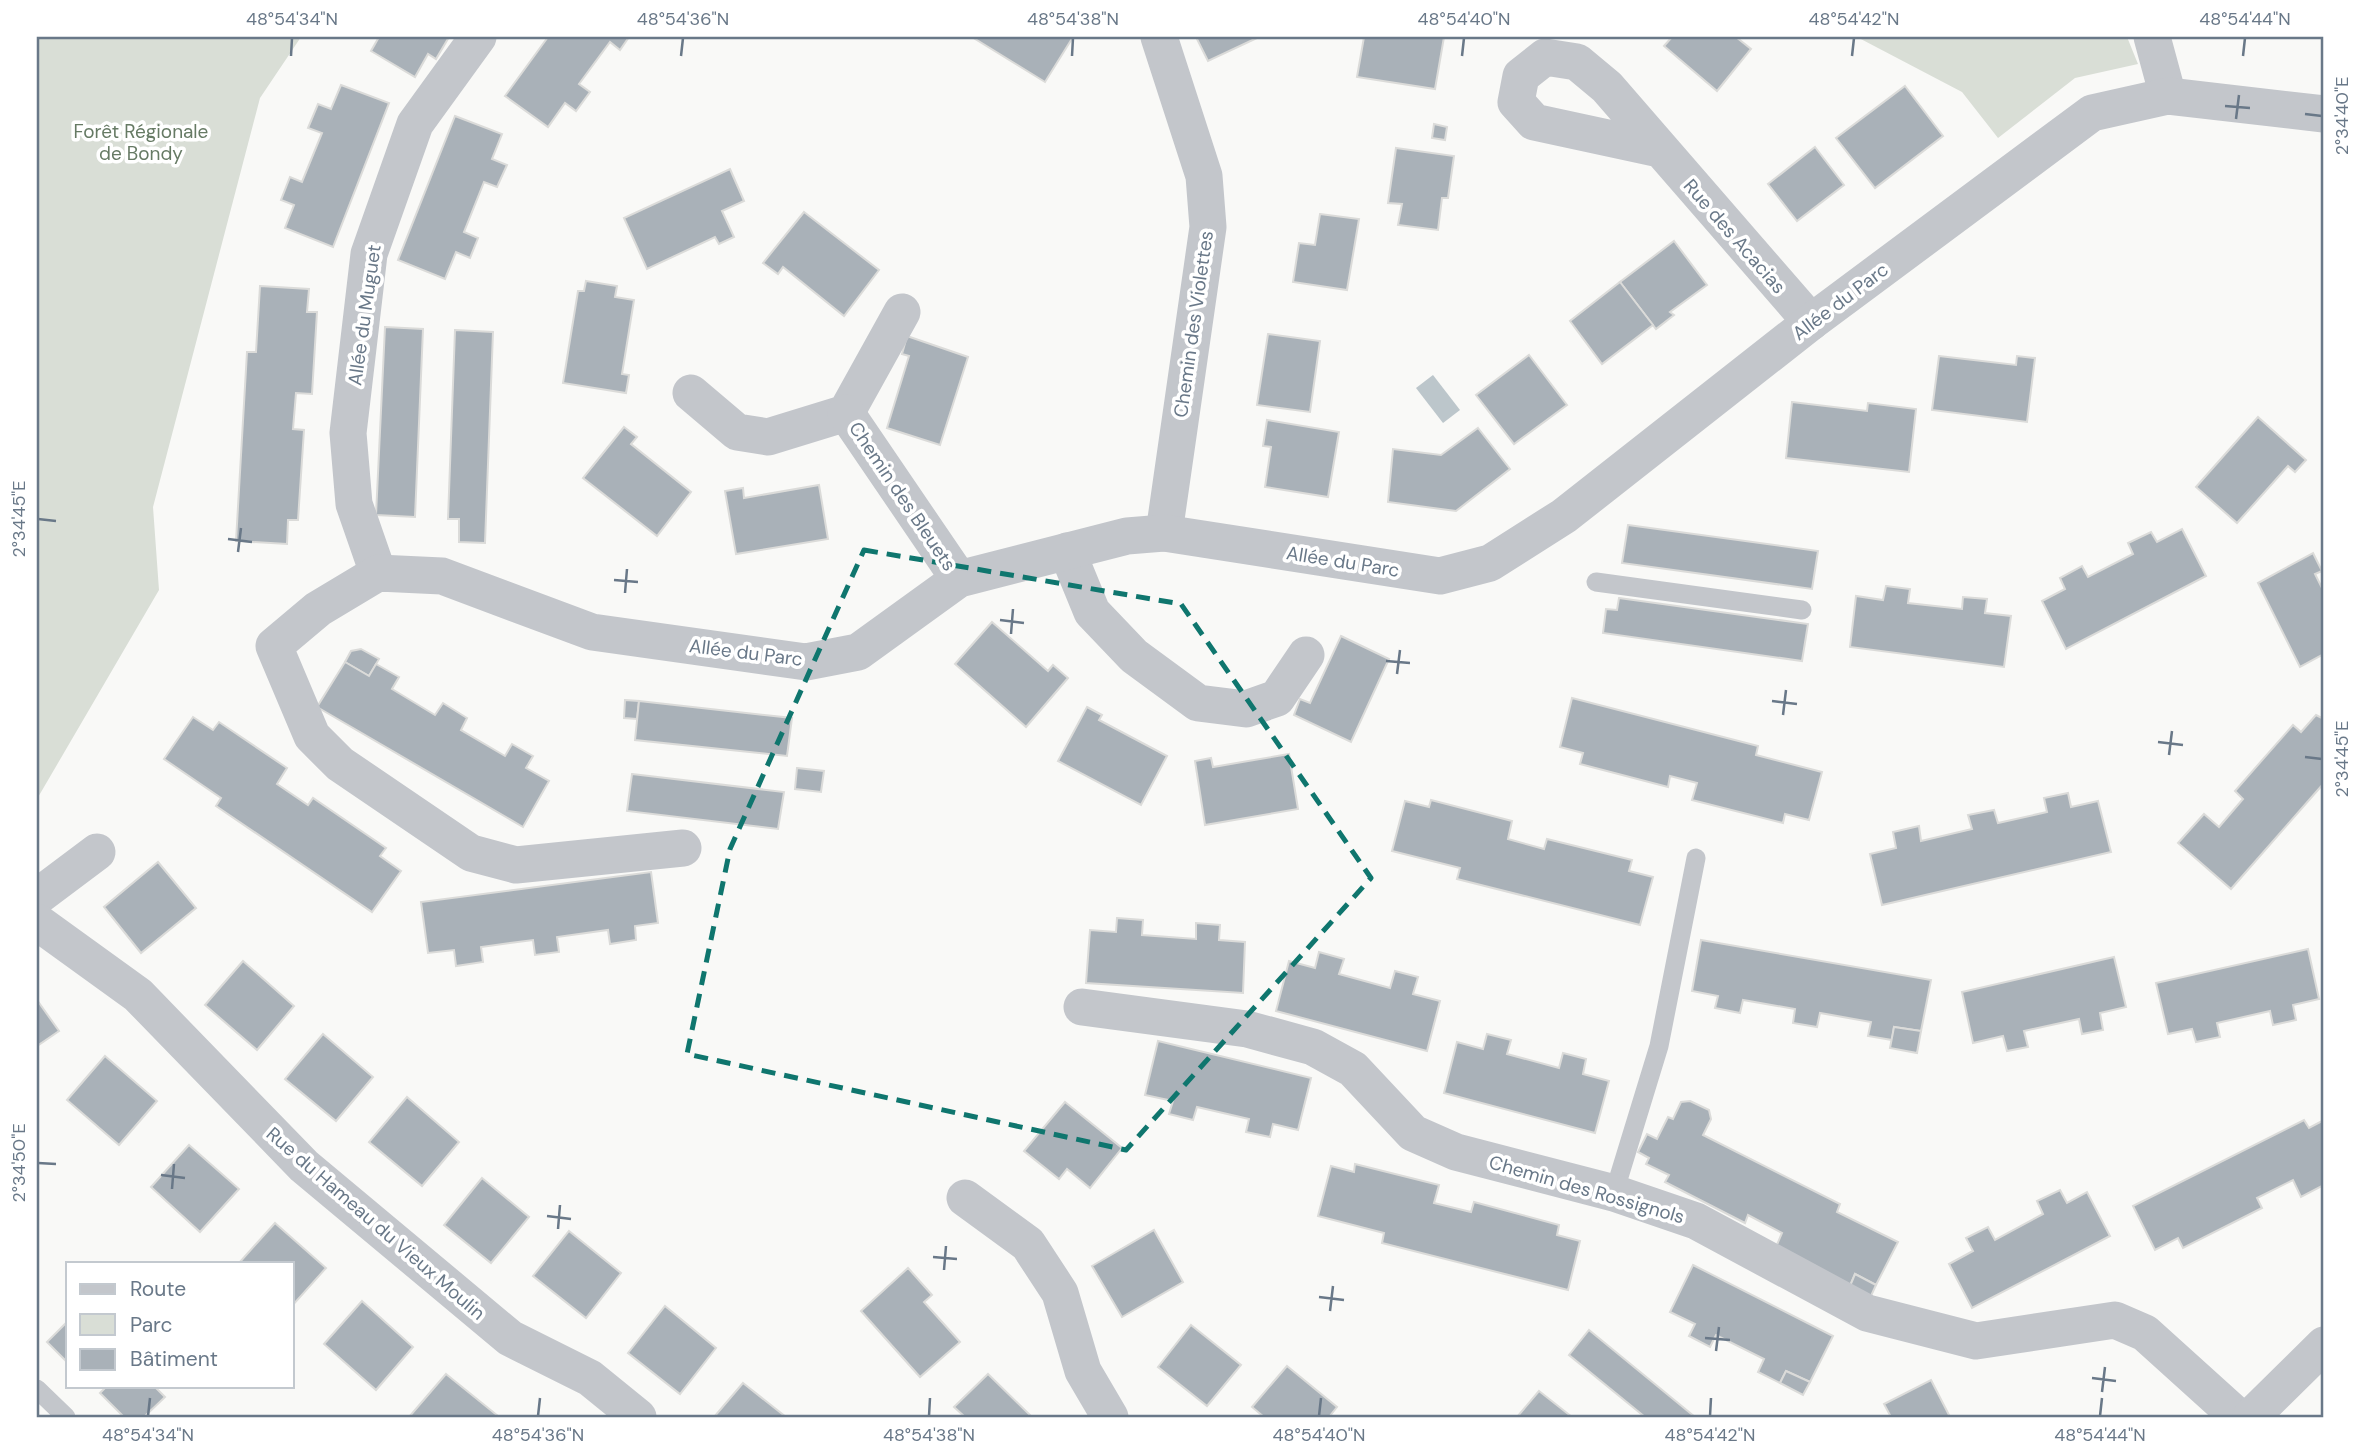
<svg xmlns="http://www.w3.org/2000/svg" width="2361" height="1454" font-family="'DM Sans',sans-serif">
<style>
.green{fill:#d9ded6}
.water{fill:#bcc6cb}
.building{fill:#a9b1b8;stroke:#dbdbd9;stroke-width:2}
.lines{fill:none;stroke-linecap:round;stroke-linejoin:round}
.service{stroke:#c3c6cb;stroke-width:19}
.minor{stroke:#c3c6cb;stroke-width:37}
.marked{fill:none;stroke:#0f766e;stroke-width:5;stroke-dasharray:14 9;stroke-linejoin:round}
.ticks{fill:none;stroke:#697888;stroke-width:2.5}
.labels{text-anchor:middle;stroke-width:7;stroke-linejoin:round;paint-order:stroke}
.park-label{font-size:19px;fill:#667a64;stroke:#fff}
.street-label{font-size:19px;fill:#697888;stroke:#fff}
.neatline{fill:none;stroke:#697888;stroke-width:2.5}
.ticks-label{font-size:18px;text-anchor:middle;fill:#697888}
</style>
<rect width="100%" height="100%" fill="#f9f9f7"/>
<g class="green">
<path d="M37 37H301L260 98 153 507 159 590 37 799Z"/>
<path d="M1857 37H2127L2138 64 2075 78 1998 138 1962 92Z"/>
</g>
<path class="water" d="M1433 375 1460 410 1443 423 1416 388Z"/>
<g class="building">
<path d="M379 37H449L436 59 428 54 415 77 371 51Z"/>
<path d="M548 37H629L620 50 610 42 579 84 590 92 576 111 565 103 548 127 505 96Z"/>
<path d="M972 37H1073L1045 82Z"/>
<path d="M1196 37H1259L1208 61Z"/>
<path d="M1364 37H1444L1435 89 1357 77Z"/>
<path d="M1672 37H1736L1751 49 1717 91 1664 46Z"/>
<path d="M341 85 389 103 333 247 285 228 294 205 281 200 290 177 302 182 322 133 308 128 318 104 331 109Z"/>
<path d="M1905 86 1943 136 1875 188 1836 138Z"/>
<path d="M455 116 502 134 492 159 507 165 497 187 484 182 464 232 478 238 470 258 456 252 445 279 398 260Z"/>
<path d="M1434 124 1447 127 1445 140 1432 138Z"/>
<path d="M1815 147 1844 185 1797 221 1768 184Z"/>
<path d="M1396 148 1454 156 1448 198H1442L1438 230 1398 225 1402 204 1388 203Z"/>
<path d="M730 169 744 201 722 211 734 237 719 244 715 237 647 269 624 218Z"/>
<path d="M804 212 879 270 844 316 783 267 778 274 763 263Z"/>
<path d="M1320 214 1359 219 1347 290 1293 282 1299 243 1315 245Z"/>
<path d="M1674 241 1707 285 1670 312 1674 315 1656 329 1620 282Z"/>
<path d="M586 281 617 286 615 297 634 300 622 374 629 375 626 393 563 383 578 291H584Z"/>
<path d="M1620 282 1653 325 1602 364 1570 321Z"/>
<path d="M260 286 309 289 307 312H317L312 394 296 393 293 429 304 430 298 520H288L287 544 236 541 247 352H256Z"/>
<path d="M385 327 423 329 415 517 376 515Z"/>
<path d="M455 330 493 332 485 543 459 542V519H448Z"/>
<path d="M1268 334 1320 341 1310 412 1257 405Z"/>
<path d="M907 336 968 357 940 445 887 428 909 356 902 354Z"/>
<path d="M1529 355 1567 405 1514 444 1476 395Z"/>
<path d="M1939 356 2016 365 2017 356 2035 358 2027 422 1932 410Z"/>
<path d="M1792 402 1867 411 1868 403 1916 409 1909 472 1786 458Z"/>
<path d="M2258 417 2306 460 2295 472 2288 466 2237 523 2196 487Z"/>
<path d="M1267 420 1339 432 1328 497 1265 487 1271 447 1263 446Z"/>
<path d="M624 427 637 437 631 444 691 492 657 536 583 478Z"/>
<path d="M1478 428 1510 469 1456 511 1388 502 1393 449 1441 455Z"/>
<path d="M819 485 828 539 736 554 725 491 743 488 744 498Z"/>
<path d="M1628 525 1818 551 1812 589 1622 563Z"/>
<path d="M2182 529 2206 576 2066 649 2042 601 2065 589 2060 578 2082 566 2088 577 2133 554 2128 543 2151 532 2157 542Z"/>
<path d="M2313 553 2322 571 2315 574 2324 592V654L2300 667 2258 583Z"/>
<path d="M1886 586 1910 589 1908 603 1962 609 1963 597 1987 599 1985 613 2011 616 2004 667 1850 647 1856 596 1883 600Z"/>
<path d="M1619 598 1808 624 1802 661 1603 633 1606 609 1617 610Z"/>
<path d="M992 622 1048 671 1053 665 1068 678 1026 727 955 664Z"/>
<path d="M1341 636 1389 659 1351 742 1294 715 1300 699 1310 703Z"/>
<path d="M361 649 379 659 369 676 345 662 351 651Z"/>
<path d="M345 662 369 676 376 664 399 677 392 689 435 715 443 703 467 718 461 730 505 756 512 744 533 756 526 768 549 781 523 827 317 707Z"/>
<path d="M1572 698 1758 746 1756 755 1822 772 1809 820 1785 814 1783 823 1692 800 1697 783 1670 776 1668 787 1580 764 1583 753 1560 747Z"/>
<path d="M625 700 639 701 637 719 624 718Z"/>
<path d="M639 701 792 718 787 756 635 740Z"/>
<path d="M1087 707 1102 715 1099 720 1167 756 1141 805 1058 761Z"/>
<path d="M2316 715 2324 719V783L2231 889 2178 843 2204 814 2219 827 2243 799 2235 791 2293 725 2301 732Z"/>
<path d="M193 717 213 730 219 722 287 768 277 784 308 805 313 798 386 848 380 856 401 871 372 912 216 806 221 798 164 759Z"/>
<path d="M1289 754 1298 809 1205 825 1195 761 1211 758 1213 767Z"/>
<path d="M797 768 824 771 821 792 795 789Z"/>
<path d="M632 774 784 792 778 829 627 811Z"/>
<path d="M2068 793 2071 807 2098 801 2111 852 1882 905 1870 854 1896 848 1893 832 1919 826 1921 841 1972 829 1968 815 1994 810 1998 823 2047 812 2044 798Z"/>
<path d="M1431 800 1512 821 1508 839 1544 849 1547 839 1632 860 1629 871 1653 877 1640 925 1457 879 1460 868 1392 851 1405 801 1429 807Z"/>
<path d="M158 862 196 908 141 953 104 907Z"/>
<path d="M651 872 658 923 635 926 636 940 610 944 608 930 557 937 559 952 535 955 533 940 481 947 483 962 456 966 454 950 428 953 421 902Z"/>
<path d="M1117 918 1143 920 1142 935 1196 939V923L1220 925 1219 940 1245 942 1243 993 1086 983 1090 930 1116 932Z"/>
<path d="M1701 940 1931 980 1921 1031 1894 1027 1892 1040 1868 1036 1871 1022 1820 1013 1817 1027 1793 1023 1795 1009 1743 1000 1740 1013 1715 1008 1718 996 1692 991Z"/>
<path d="M2308 949 2319 999 2293 1005 2296 1020 2273 1025 2270 1011 2217 1023 2220 1037 2196 1042 2192 1029 2168 1034 2156 983Z"/>
<path d="M1319 952 1344 959 1339 974 1390 988 1395 971 1418 977 1413 994 1440 1001 1427 1051 1276 1011 1289 961 1315 968Z"/>
<path d="M2114 957 2126 1007 2100 1013 2103 1030 2082 1034 2079 1019 2024 1031 2028 1047 2007 1051 2003 1036 1973 1043 1962 992Z"/>
<path d="M243 961 294 1006 257 1050 205 1005Z"/>
<path d="M37 1000 59 1031 37 1046Z"/>
<path d="M1894 1027 1921 1031 1917 1053 1890 1048Z"/>
<path d="M323 1034 373 1077 336 1121 285 1079Z"/>
<path d="M1487 1034 1511 1040 1507 1054 1559 1068 1563 1053 1586 1059 1583 1074 1609 1081 1595 1133 1444 1093 1457 1042 1483 1049Z"/>
<path d="M1158 1041 1311 1078 1298 1130 1273 1124 1270 1137 1246 1132 1249 1119 1197 1107 1193 1120 1169 1114 1173 1101 1145 1095Z"/>
<path d="M105 1056 157 1101 119 1145 67 1100Z"/>
<path d="M407 1097 459 1142 422 1186 369 1142Z"/>
<path d="M1690 1101 1709 1110 1711 1119 1703 1135 1840 1204 1837 1212 1898 1242 1876 1285 1855 1274 1850 1286 1776 1247 1782 1233 1748 1215 1745 1223 1665 1182 1669 1175 1646 1164 1649 1158 1638 1152 1647 1134 1657 1139 1668 1117 1673 1119 1681 1102Z"/>
<path d="M1065 1102 1122 1148 1090 1188 1067 1169 1059 1179 1024 1151Z"/>
<path d="M2304 1120 2309 1128 2324 1120V1185L2301 1197 2293 1180 2257 1198 2262 1208 2183 1248 2178 1238 2155 1250 2133 1206Z"/>
<path d="M189 1145 239 1189 200 1232 151 1187Z"/>
<path d="M1355 1164 1439 1185 1434 1203 1471 1212 1474 1202 1559 1225 1557 1235 1580 1241 1568 1290 1382 1243 1384 1233 1318 1216 1331 1166 1354 1172Z"/>
<path d="M482 1178 529 1217 491 1263 444 1225Z"/>
<path d="M2060 1190 2067 1203 2087 1192 2110 1236 1972 1308 1949 1264 1973 1251 1966 1238 1988 1227 1995 1240 2043 1214 2037 1201Z"/>
<path d="M275 1223 326 1268 292 1306V1263H239Z"/>
<path d="M1154 1230 1183 1282 1122 1317 1092 1266Z"/>
<path d="M569 1231 621 1273 586 1318 533 1276Z"/>
<path d="M1693 1265 1833 1336 1810 1382 1786 1371 1780 1383 1758 1372 1764 1359 1716 1335 1710 1347 1689 1336 1695 1324 1670 1312Z"/>
<path d="M908 1268 932 1295 924 1302 960 1342 920 1377 861 1311Z"/>
<path d="M1855 1274 1876 1285 1871 1296 1850 1286Z"/>
<path d="M362 1301 413 1347 376 1390 324 1344Z"/>
<path d="M665 1306 716 1348 680 1394 628 1353Z"/>
<path d="M68 1321V1363L47 1342Z"/>
<path d="M1191 1325 1241 1365 1207 1406 1158 1367Z"/>
<path d="M1589 1330 1695 1417H1645L1569 1355Z"/>
<path d="M1287 1366 1337 1407 1329 1417H1264L1252 1407Z"/>
<path d="M1786 1371 1810 1382 1803 1395 1780 1383Z"/>
<path d="M446 1374 498 1416 409 1417Z"/>
<path d="M988 1374 1032 1417H965L954 1407Z"/>
<path d="M1931 1380 1950 1417H1891L1884 1404Z"/>
<path d="M743 1383 786 1417H714Z"/>
<path d="M107 1386H154L165 1397 144 1417H124L100 1393Z"/>
<path d="M1539 1391 1572 1417H1517Z"/>
</g>
<g class="lines">
<g class="service">
<path d="M1596 582 1802 610"/>
<path d="M1614 1193 1659 1046 1696 858"/>
<path d="M37 1389 66 1417"/>
</g>
<g class="minor">
<path d="M1159 37 1204 176 1208 227 1164 533"/>
<path d="M2152 37 2168 96"/>
<path d="M1659 149 1534 122 1516 102 1521 76 1545 57 1577 62 1607 87 1811 322"/>
<path d="M691 393 737 432 768 437 846 413 902 312"/>
<path d="M846 413 959 579"/>
<path d="M1067 551 1092 612 1134 656 1198 703 1246 709 1277 698 1306 655"/>
<path d="M378 573 354 504 348 433 369 254 415 124 478 37"/>
<path d="M683 848 516 865 471 853 340 764 312 736 274 646 318 609 378 573 442 576 592 632 806 662 858 652 959 579 1127 536 1164 533 1440 576 1490 563 1564 516 1811 322 2092 113 2168 96 2324 114"/>
<path d="M37 897 97 852"/>
<path d="M37 922 138 995 304 1166 510 1338 590 1378 638 1417"/>
<path d="M1082 1007 1247 1029 1313 1047 1353 1069 1413 1133 1456 1152 1614 1193 1696 1221 1867 1313 1976 1341 2115 1320 2145 1333 2238 1417"/>
<path d="M965 1198 1028 1244 1060 1293 1083 1371 1110 1417"/>
<path d="M2251 1417 2324 1345"/>
</g>
</g>
<path class="marked" d="M864 550 1181 604 1371 878 1126 1150 687 1054 730 849Z"/>
<path class="ticks" d="M291 56 292 38M681 56 683 38M1072 56 1073 38M1462 56 1464 38M1852 56 1854 38M2243 56 2245 38M2225 106 2250 108M2305 114 2322 116M2236 119 2239 95M38 519 56 521M228 539 252 542M238 552 241 528M614 580 638 582M625 593 627 569M1000 620 1024 623M1011 634 1013 609M1386 661 1410 663M1397 674 1400 650M1772 701 1797 704M1783 715 1786 690M2158 742 2183 745M2169 755 2172 731M2305 757 2322 759M38 1163 56 1164M161 1175 185 1178M172 1189 174 1164M547 1216 571 1219M558 1229 560 1205M933 1257 957 1259M944 1270 946 1246M1319 1297 1344 1300M1330 1311 1333 1286M1705 1338 1730 1340M1716 1351 1719 1327M2092 1378 2116 1381M2102 1392 2105 1367M148 1416 150 1398M538 1416 540 1398M929 1416 930 1398M1319 1416 1321 1398M1710 1416 1711 1398M2100 1416 2102 1398"/>
<g class="labels">
<g class="park-label">
<text x="141" y="138">Forêt Régionale<tspan x="141" dy="22">de Bondy</tspan></text>
</g>
<g class="street-label">
<text transform="translate(1735 236) rotate(49)" y="7">Rue des Acacias</text>
<text transform="translate(1840 301) rotate(-37)" y="7">Allée du Parc</text>
<text transform="translate(364 315) rotate(-82)" y="7">Allée du Muguet</text>
<text transform="translate(1193 324) rotate(-82)" y="7">Chemin des Violettes</text>
<text transform="translate(903 496) rotate(56)" y="7">Chemin des Bleuets</text>
<text transform="translate(1343 561) rotate(9)" y="7">Allée du Parc</text>
<text transform="translate(746 652) rotate(7)" y="7">Allée du Parc</text>
<text transform="translate(1587 1189) rotate(16)" y="7">Chemin des Rossignols</text>
<text transform="translate(376 1223) rotate(41)" y="7">Rue du Hameau du Vieux Moulin</text>
</g>
</g>
<rect width="2361" height="1454" fill="none" stroke="#ffffff" stroke-width="77"/>
<rect x="66" y="1262" width="228" height="126" fill="#ffffff" stroke="#c3c9cf" stroke-width="2"/>
<rect x="80" y="1284" width="35" height="10" fill="#c3c6cb" stroke="#c3c9cf" stroke-width="2"/>
<text x="130" y="1296" font-size="21" fill="#697888">Route</text>
<rect x="80" y="1314" width="35" height="21" fill="#d9ded6" stroke="#c3c9cf" stroke-width="2"/>
<text x="130" y="1332" font-size="21" fill="#697888">Parc</text>
<rect x="80" y="1349" width="35" height="21" fill="#a9b1b8" stroke="#c3c9cf" stroke-width="2"/>
<text x="130" y="1366" font-size="21" fill="#697888">Bâtiment</text>
<rect x="38" y="38" width="2284" height="1378" class="neatline"/>
<g class="ticks-label">
<text x="292" y="25">48°54'34"N</text>
<text x="683" y="25">48°54'36"N</text>
<text x="1073" y="25">48°54'38"N</text>
<text x="1464" y="25">48°54'40"N</text>
<text x="1854" y="25">48°54'42"N</text>
<text x="2245" y="25">48°54'44"N</text>
<text transform="translate(2342 116) rotate(-90)" y="6">2°34'40"E</text>
<text transform="translate(19 519) rotate(-90)" y="6">2°34'45"E</text>
<text transform="translate(2342 759) rotate(-90)" y="6">2°34'45"E</text>
<text transform="translate(19 1163) rotate(-90)" y="6">2°34'50"E</text>
<text x="148" y="1441">48°54'34"N</text>
<text x="538" y="1441">48°54'36"N</text>
<text x="929" y="1441">48°54'38"N</text>
<text x="1319" y="1441">48°54'40"N</text>
<text x="1710" y="1441">48°54'42"N</text>
<text x="2100" y="1441">48°54'44"N</text>
</g>
</svg>
